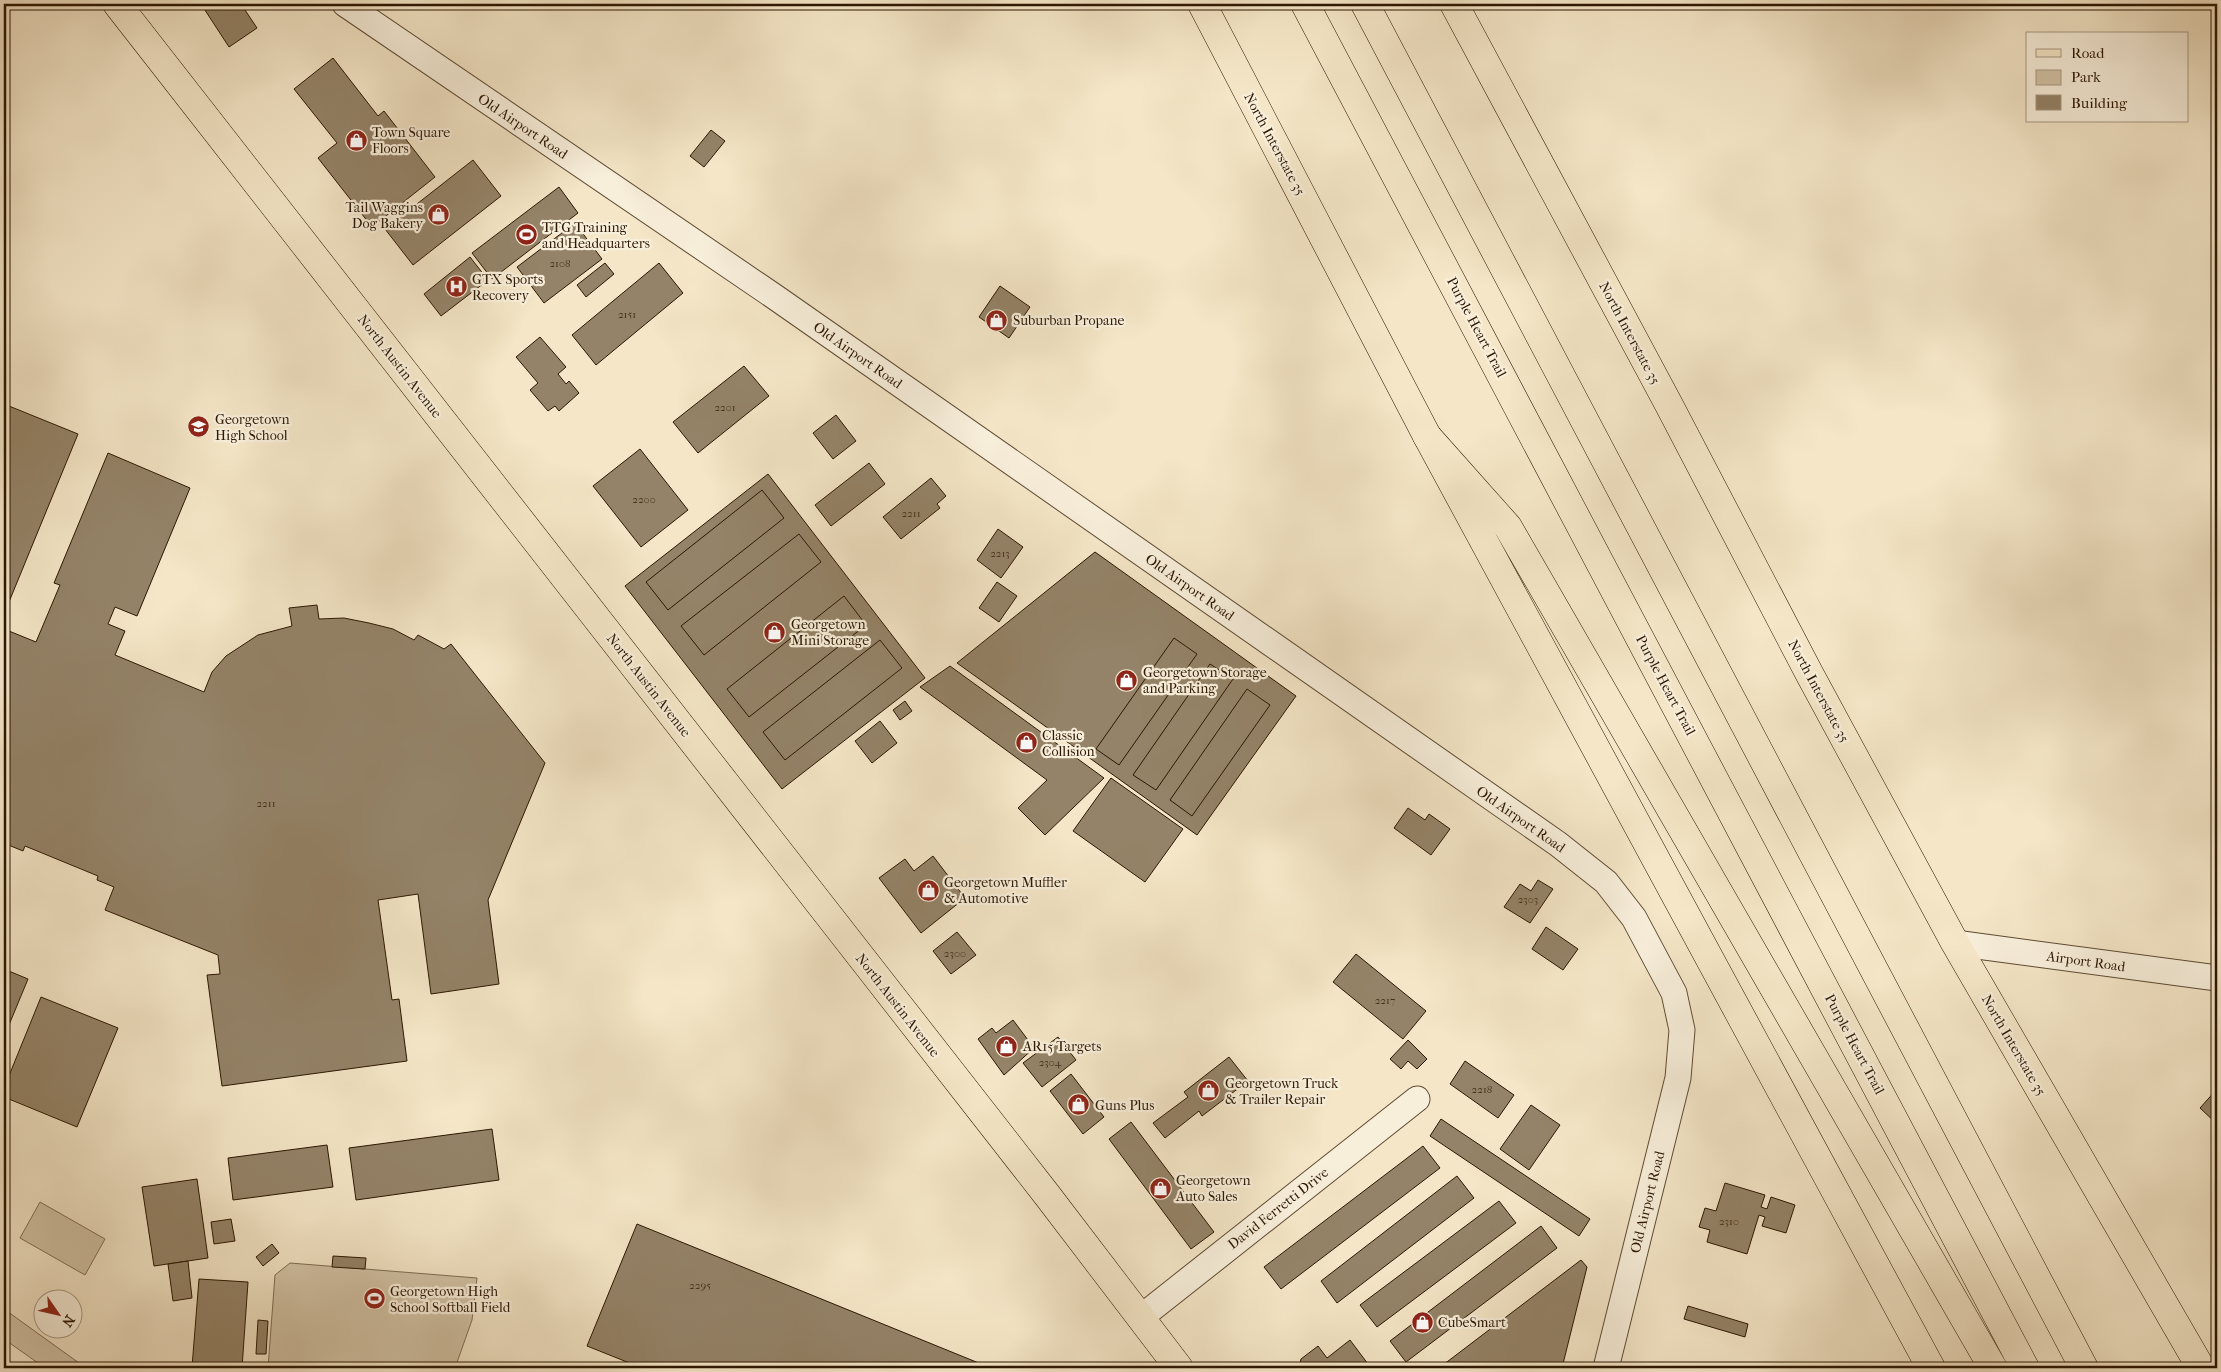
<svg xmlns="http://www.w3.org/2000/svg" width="2221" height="1372" font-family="'IM FELL French Canon',serif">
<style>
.green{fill:#d2c3a6;stroke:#7f6d54}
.building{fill:#948368;stroke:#2c1702}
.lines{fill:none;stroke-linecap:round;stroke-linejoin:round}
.minor-casing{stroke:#5e4b33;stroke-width:27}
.major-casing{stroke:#2c1702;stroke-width:29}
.highway-casing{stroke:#2c1702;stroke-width:29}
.minor{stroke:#f8efdb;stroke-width:25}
.major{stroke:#f4e6c7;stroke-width:28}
.highway{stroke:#f4e6c7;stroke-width:28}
.labels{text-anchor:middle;stroke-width:4.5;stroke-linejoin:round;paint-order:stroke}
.number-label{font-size:11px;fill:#46321c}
.street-label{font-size:14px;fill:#2c1702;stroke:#f8efdb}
.poi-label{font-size:14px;fill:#2c1702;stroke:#f8efdb;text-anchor:start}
</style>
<rect width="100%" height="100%" fill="#f4e6c7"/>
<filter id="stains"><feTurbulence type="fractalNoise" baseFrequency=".004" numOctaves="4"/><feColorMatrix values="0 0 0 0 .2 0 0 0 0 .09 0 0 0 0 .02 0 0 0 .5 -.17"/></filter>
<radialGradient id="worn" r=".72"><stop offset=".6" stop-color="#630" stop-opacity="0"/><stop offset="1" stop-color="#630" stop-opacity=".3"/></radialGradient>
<g class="green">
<path d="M40 1202 105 1239 85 1275 20 1238Z"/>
<path d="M290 1263 477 1278 472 1320 455 1368H268L275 1275Z"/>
<path d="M4 1309 86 1368H45L4 1339Z"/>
</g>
<g class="building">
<path d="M201 4H241L257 28 229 47Z"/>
<path d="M333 58 378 116 384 111 435 177 372 227 318 158 337 143 294 89Z"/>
<path d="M711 130 725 141 704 167 690 156Z"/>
<path d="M473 160 501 196 413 265 385 229Z"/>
<path d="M559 187 578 213 492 279 472 253Z"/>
<path d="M575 223 602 259 544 303 517 267Z"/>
<path d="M470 257 488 280 441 316 424 294Z"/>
<path d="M605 263 614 274 586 297 577 285Z"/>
<path d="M659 263 683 293 596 365 572 335Z"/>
<path d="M1000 286 1030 307 1009 338 979 317Z"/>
<path d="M540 337 566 367 558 374 566 384 569 381 579 393 559 411 555 406 548 411 530 390 538 383 516 357Z"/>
<path d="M744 366 769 396 698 453 673 422Z"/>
<path d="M4 404 78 434 4 614Z"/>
<path d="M836 415 856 441 833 459 813 433Z"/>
<path d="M640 449 688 510 641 547 593 486Z"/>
<path d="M108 453 190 488 137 616 115 607 108 624 125 631 115 655 204 692 212 672 226 656 258 635 292 626 289 608 317 605 319 619 344 618 369 623 393 629 414 640 418 635 444 649 451 644 545 763 488 900 499 984 431 994 418 894 378 900 392 1000 399 999 407 1061 222 1086 207 975 220 974 218 955 105 910 114 887 97 880 98 876 25 846 23 851 6 844 4 850V629L36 642 60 585 54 583Z"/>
<path d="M869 463 885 484 831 526 815 505Z"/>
<path d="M768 474 925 678 782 789 625 586Z"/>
<path d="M931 478 946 496 937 504 940 508 901 539 883 517Z"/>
<path d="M762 490 784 518 668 610 646 582Z"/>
<path d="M998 529 1023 547 1001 578 977 560Z"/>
<path d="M799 534 821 562 704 655 681 626Z"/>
<path d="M1095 552 1296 696 1197 835 957 663Z"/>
<path d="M997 582 1017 596 999 622 979 608Z"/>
<path d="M844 596 866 625 749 717 727 689Z"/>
<path d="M1174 638 1197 654 1119 765 1096 749Z"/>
<path d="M880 640 902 668 785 760 763 732Z"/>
<path d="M1210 664 1233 679 1156 790 1133 775Z"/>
<path d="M950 666 1104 778 1045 835 1018 808 1047 780 920 687Z"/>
<path d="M1247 689 1270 705 1192 816 1170 800Z"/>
<path d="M905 701 912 711 900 720 893 710Z"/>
<path d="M880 721 897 743 872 763 855 741Z"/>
<path d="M1111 778 1183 829 1145 882 1073 831Z"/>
<path d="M1408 808 1425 820 1429 814 1450 829 1431 855 1394 828Z"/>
<path d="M933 856 965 898 921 933 879 878 905 859 914 871Z"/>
<path d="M1538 880 1553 889 1530 923 1504 907 1520 884 1531 891Z"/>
<path d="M1546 927 1578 949 1563 970 1532 949Z"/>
<path d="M957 932 976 955 951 974 933 951Z"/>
<path d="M1356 954 1426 1011 1403 1039 1333 982Z"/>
<path d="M4 969 28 979 4 1037Z"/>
<path d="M41 997 118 1028 77 1127 4 1097V1088Z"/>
<path d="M1013 1020 1034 1048 1004 1075 978 1039 992 1028 996 1033Z"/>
<path d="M1058 1037 1076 1060 1042 1087 1023 1063Z"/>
<path d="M1408 1040 1427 1059 1417 1069 1408 1061 1401 1069 1390 1059Z"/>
<path d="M1229 1057 1248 1081 1202 1116 1199 1111 1165 1138 1153 1123 1188 1097 1184 1092Z"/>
<path d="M1465 1061 1514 1095 1498 1118 1450 1084Z"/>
<path d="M1071 1074 1104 1117 1083 1134 1050 1091Z"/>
<path d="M2217 1089V1124L2200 1108Z"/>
<path d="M1531 1105 1560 1125 1529 1170 1500 1149Z"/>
<path d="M1441 1119 1590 1219 1579 1236 1430 1136Z"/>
<path d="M1131 1122 1214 1232 1191 1249 1109 1139Z"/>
<path d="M492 1129 499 1180 356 1200 349 1148Z"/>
<path d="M327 1145 333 1187 233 1200 228 1158Z"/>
<path d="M1423 1146 1440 1168 1281 1289 1264 1267Z"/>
<path d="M1457 1176 1474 1198 1337 1303 1321 1281Z"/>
<path d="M197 1179 208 1258 154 1266 142 1187Z"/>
<path d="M1725 1183 1765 1195 1761 1207 1767 1209 1771 1197 1795 1205 1786 1233 1762 1226 1765 1217 1759 1215 1747 1254 1707 1242 1710 1230 1699 1227 1705 1208 1716 1211Z"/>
<path d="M1499 1201 1516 1223 1377 1327 1360 1305Z"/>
<path d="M231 1219 235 1241 214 1244 211 1222Z"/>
<path d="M637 1224 991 1368H642L587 1346Z"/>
<path d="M1541 1226 1557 1248 1406 1362 1390 1341Z"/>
<path d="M272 1244 279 1253 263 1266 256 1257Z"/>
<path d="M333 1256 366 1258 365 1269 332 1267Z"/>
<path d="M1581 1260 1587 1267 1562 1368H1439Z"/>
<path d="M188 1261 192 1298 173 1301 168 1264Z"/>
<path d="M199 1279 248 1282 242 1368 192 1367Z"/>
<path d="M1688 1306 1748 1324 1745 1337 1684 1319Z"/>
<path d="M258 1320 268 1321 266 1354H256Z"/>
<path d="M1350 1340 1371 1368H1299L1301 1359 1318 1346 1327 1358Z"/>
</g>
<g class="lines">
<defs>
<g id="minor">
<path d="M345 4 775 297 1558 844 1606 882 1634 918 1674 993 1682 1030 1678 1078 1606 1368"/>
<path d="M1955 943 2217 978"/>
<path d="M1140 1318 1417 1099"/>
</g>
<g id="major">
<path d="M117 4 1047 1195 1179 1368"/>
<path d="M1202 4 1427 436 1931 1368"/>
<path d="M1454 4 1668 403 1809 673 1955 943 2201 1368"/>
</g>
<g id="highway">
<path d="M1305 4 2025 1368"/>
<path d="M1365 4 2084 1368"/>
<path d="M1427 436 1508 527 1993 1368"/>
</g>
</defs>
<use href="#minor" class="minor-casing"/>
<use href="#major" class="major-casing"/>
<use href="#highway" class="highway-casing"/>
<use href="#minor" class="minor"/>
<use href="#major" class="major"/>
<use href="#highway" class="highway"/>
</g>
<defs>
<symbol id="shop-disc" viewBox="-11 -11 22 22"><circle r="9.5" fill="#8f2418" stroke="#f8efdb"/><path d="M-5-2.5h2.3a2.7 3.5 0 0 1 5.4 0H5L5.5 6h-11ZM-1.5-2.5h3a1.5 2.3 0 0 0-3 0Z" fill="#fff"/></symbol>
<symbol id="stadium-disc" viewBox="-11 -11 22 22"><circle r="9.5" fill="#8f2418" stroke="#f8efdb"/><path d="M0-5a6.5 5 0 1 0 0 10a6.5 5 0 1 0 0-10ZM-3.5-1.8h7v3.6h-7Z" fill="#fff"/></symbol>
<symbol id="hospital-disc" viewBox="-11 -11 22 22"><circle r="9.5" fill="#8f2418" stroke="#f8efdb"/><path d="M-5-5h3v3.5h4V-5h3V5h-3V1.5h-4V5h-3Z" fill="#fff"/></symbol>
<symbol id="school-disc" viewBox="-11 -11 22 22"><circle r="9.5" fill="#8f2418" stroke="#f8efdb"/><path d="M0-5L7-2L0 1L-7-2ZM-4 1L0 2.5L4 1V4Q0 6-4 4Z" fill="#fff"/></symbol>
</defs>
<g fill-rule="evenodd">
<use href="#shop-disc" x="344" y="128" width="25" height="25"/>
<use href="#shop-disc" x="426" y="202" width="25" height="25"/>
<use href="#stadium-disc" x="514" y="222" width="25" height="25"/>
<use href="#hospital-disc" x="444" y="274" width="25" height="25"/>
<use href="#shop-disc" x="984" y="308" width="25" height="25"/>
<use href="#school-disc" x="186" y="414" width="25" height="25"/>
<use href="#shop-disc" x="762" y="620" width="25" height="25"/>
<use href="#shop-disc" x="1114" y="668" width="25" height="25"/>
<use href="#shop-disc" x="1014" y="730" width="25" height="25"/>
<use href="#shop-disc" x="916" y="878" width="25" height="25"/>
<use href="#shop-disc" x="994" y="1034" width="25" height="25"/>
<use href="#shop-disc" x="1196" y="1078" width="25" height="25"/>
<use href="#shop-disc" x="1066" y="1092" width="25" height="25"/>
<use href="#shop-disc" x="1148" y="1176" width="25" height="25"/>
<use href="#stadium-disc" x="362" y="1286" width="25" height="25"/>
<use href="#shop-disc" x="1410" y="1310" width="25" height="25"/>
</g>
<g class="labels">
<g class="number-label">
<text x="560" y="267">2108</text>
<text x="627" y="318">2151</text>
<text x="725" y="411">2201</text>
<text x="644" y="503">2200</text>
<text x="911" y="517">2211</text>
<text x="1000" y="557">2213</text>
<text x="266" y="807">2211</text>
<text x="1528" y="903">2303</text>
<text x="955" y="957">2300</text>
<text x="1385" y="1004">2217</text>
<text x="1050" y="1066">2304</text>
<text x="1482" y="1093">2218</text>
<text x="1729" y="1225">2310</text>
<text x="700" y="1289">2295</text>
</g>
<g class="street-label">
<text transform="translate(523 126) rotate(34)" y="5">Old Airport Road</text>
<text transform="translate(1275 144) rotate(62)" y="5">North Interstate 35</text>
<text transform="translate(1477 327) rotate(62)" y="5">Purple Heart Trail</text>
<text transform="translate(1630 333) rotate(62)" y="5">North Interstate 35</text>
<text transform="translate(858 355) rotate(35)" y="5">Old Airport Road</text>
<text transform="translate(400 366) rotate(52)" y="5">North Austin Avenue</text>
<text transform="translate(1190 587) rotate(35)" y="5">Old Airport Road</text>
<text transform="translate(649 685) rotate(52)" y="5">North Austin Avenue</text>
<text transform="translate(1666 685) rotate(62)" y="5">Purple Heart Trail</text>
<text transform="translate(1819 691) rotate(62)" y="5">North Interstate 35</text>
<text transform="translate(1521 819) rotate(35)" y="5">Old Airport Road</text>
<text transform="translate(2086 961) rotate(8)" y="5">Airport Road</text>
<text transform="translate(898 1005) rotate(52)" y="5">North Austin Avenue</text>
<text transform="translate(1855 1044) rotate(62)" y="5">Purple Heart Trail</text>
<text transform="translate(2014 1045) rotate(60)" y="5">North Interstate 35</text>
<text transform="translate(1647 1202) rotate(-76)" y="5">Old Airport Road</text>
<text transform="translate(1278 1208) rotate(-38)" y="5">David Ferretti Drive</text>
</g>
<g class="poi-label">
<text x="372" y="137">Town Square<tspan x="372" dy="16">Floors</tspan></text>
<text x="423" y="212" text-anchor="end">Tail Waggins<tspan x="423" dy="16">Dog Bakery</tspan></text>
<text x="542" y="232">TTG Training<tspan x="542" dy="16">and Headquarters</tspan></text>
<text x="472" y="284">GTX Sports<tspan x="472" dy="16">Recovery</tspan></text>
<text x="1013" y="325">Suburban Propane</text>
<text x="215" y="424">Georgetown<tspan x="215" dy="16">High School</tspan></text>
<text x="791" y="629">Georgetown<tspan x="791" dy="16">Mini Storage</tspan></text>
<text x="1143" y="677">Georgetown Storage<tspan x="1143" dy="16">and Parking</tspan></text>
<text x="1042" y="740">Classic<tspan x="1042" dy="16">Collision</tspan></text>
<text x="944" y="887">Georgetown Muffler<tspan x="944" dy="16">&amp; Automotive</tspan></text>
<text x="1023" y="1051">AR15 Targets</text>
<text x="1225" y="1088">Georgetown Truck<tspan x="1225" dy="16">&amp; Trailer Repair</tspan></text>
<text x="1095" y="1110">Guns Plus</text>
<text x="1176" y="1185">Georgetown<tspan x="1176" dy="16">Auto Sales</tspan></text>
<text x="390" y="1296">Georgetown High<tspan x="390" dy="16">School Softball Field</tspan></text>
<text x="1438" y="1327">CubeSmart</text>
</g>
</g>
<rect width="2221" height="1372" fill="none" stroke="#f4e6c7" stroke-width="20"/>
<rect x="5" y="5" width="2211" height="1362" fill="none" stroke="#2c1702" stroke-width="2.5"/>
<rect x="10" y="10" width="2201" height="1352" fill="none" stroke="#2c1702"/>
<rect x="2026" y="32" width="162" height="90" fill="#f8efdb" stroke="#a69984"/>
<rect x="2036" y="49" width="25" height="8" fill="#f4e6c7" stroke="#a69984"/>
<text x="2071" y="58" font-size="15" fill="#2c1702">Road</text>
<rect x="2036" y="70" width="25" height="15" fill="#d2c3a6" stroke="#a69984"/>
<text x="2071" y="82" font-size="15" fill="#2c1702">Park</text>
<rect x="2036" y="95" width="25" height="15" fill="#948368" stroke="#a69984"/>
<text x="2071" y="108" font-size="15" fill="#2c1702">Building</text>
<g transform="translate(58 1314) rotate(124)"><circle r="24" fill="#f8efdb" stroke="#a69984"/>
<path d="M0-4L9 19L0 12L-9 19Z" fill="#8f2418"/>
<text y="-8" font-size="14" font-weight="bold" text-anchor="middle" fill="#2c1702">N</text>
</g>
<rect width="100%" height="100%" filter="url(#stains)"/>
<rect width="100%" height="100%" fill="url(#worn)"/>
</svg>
